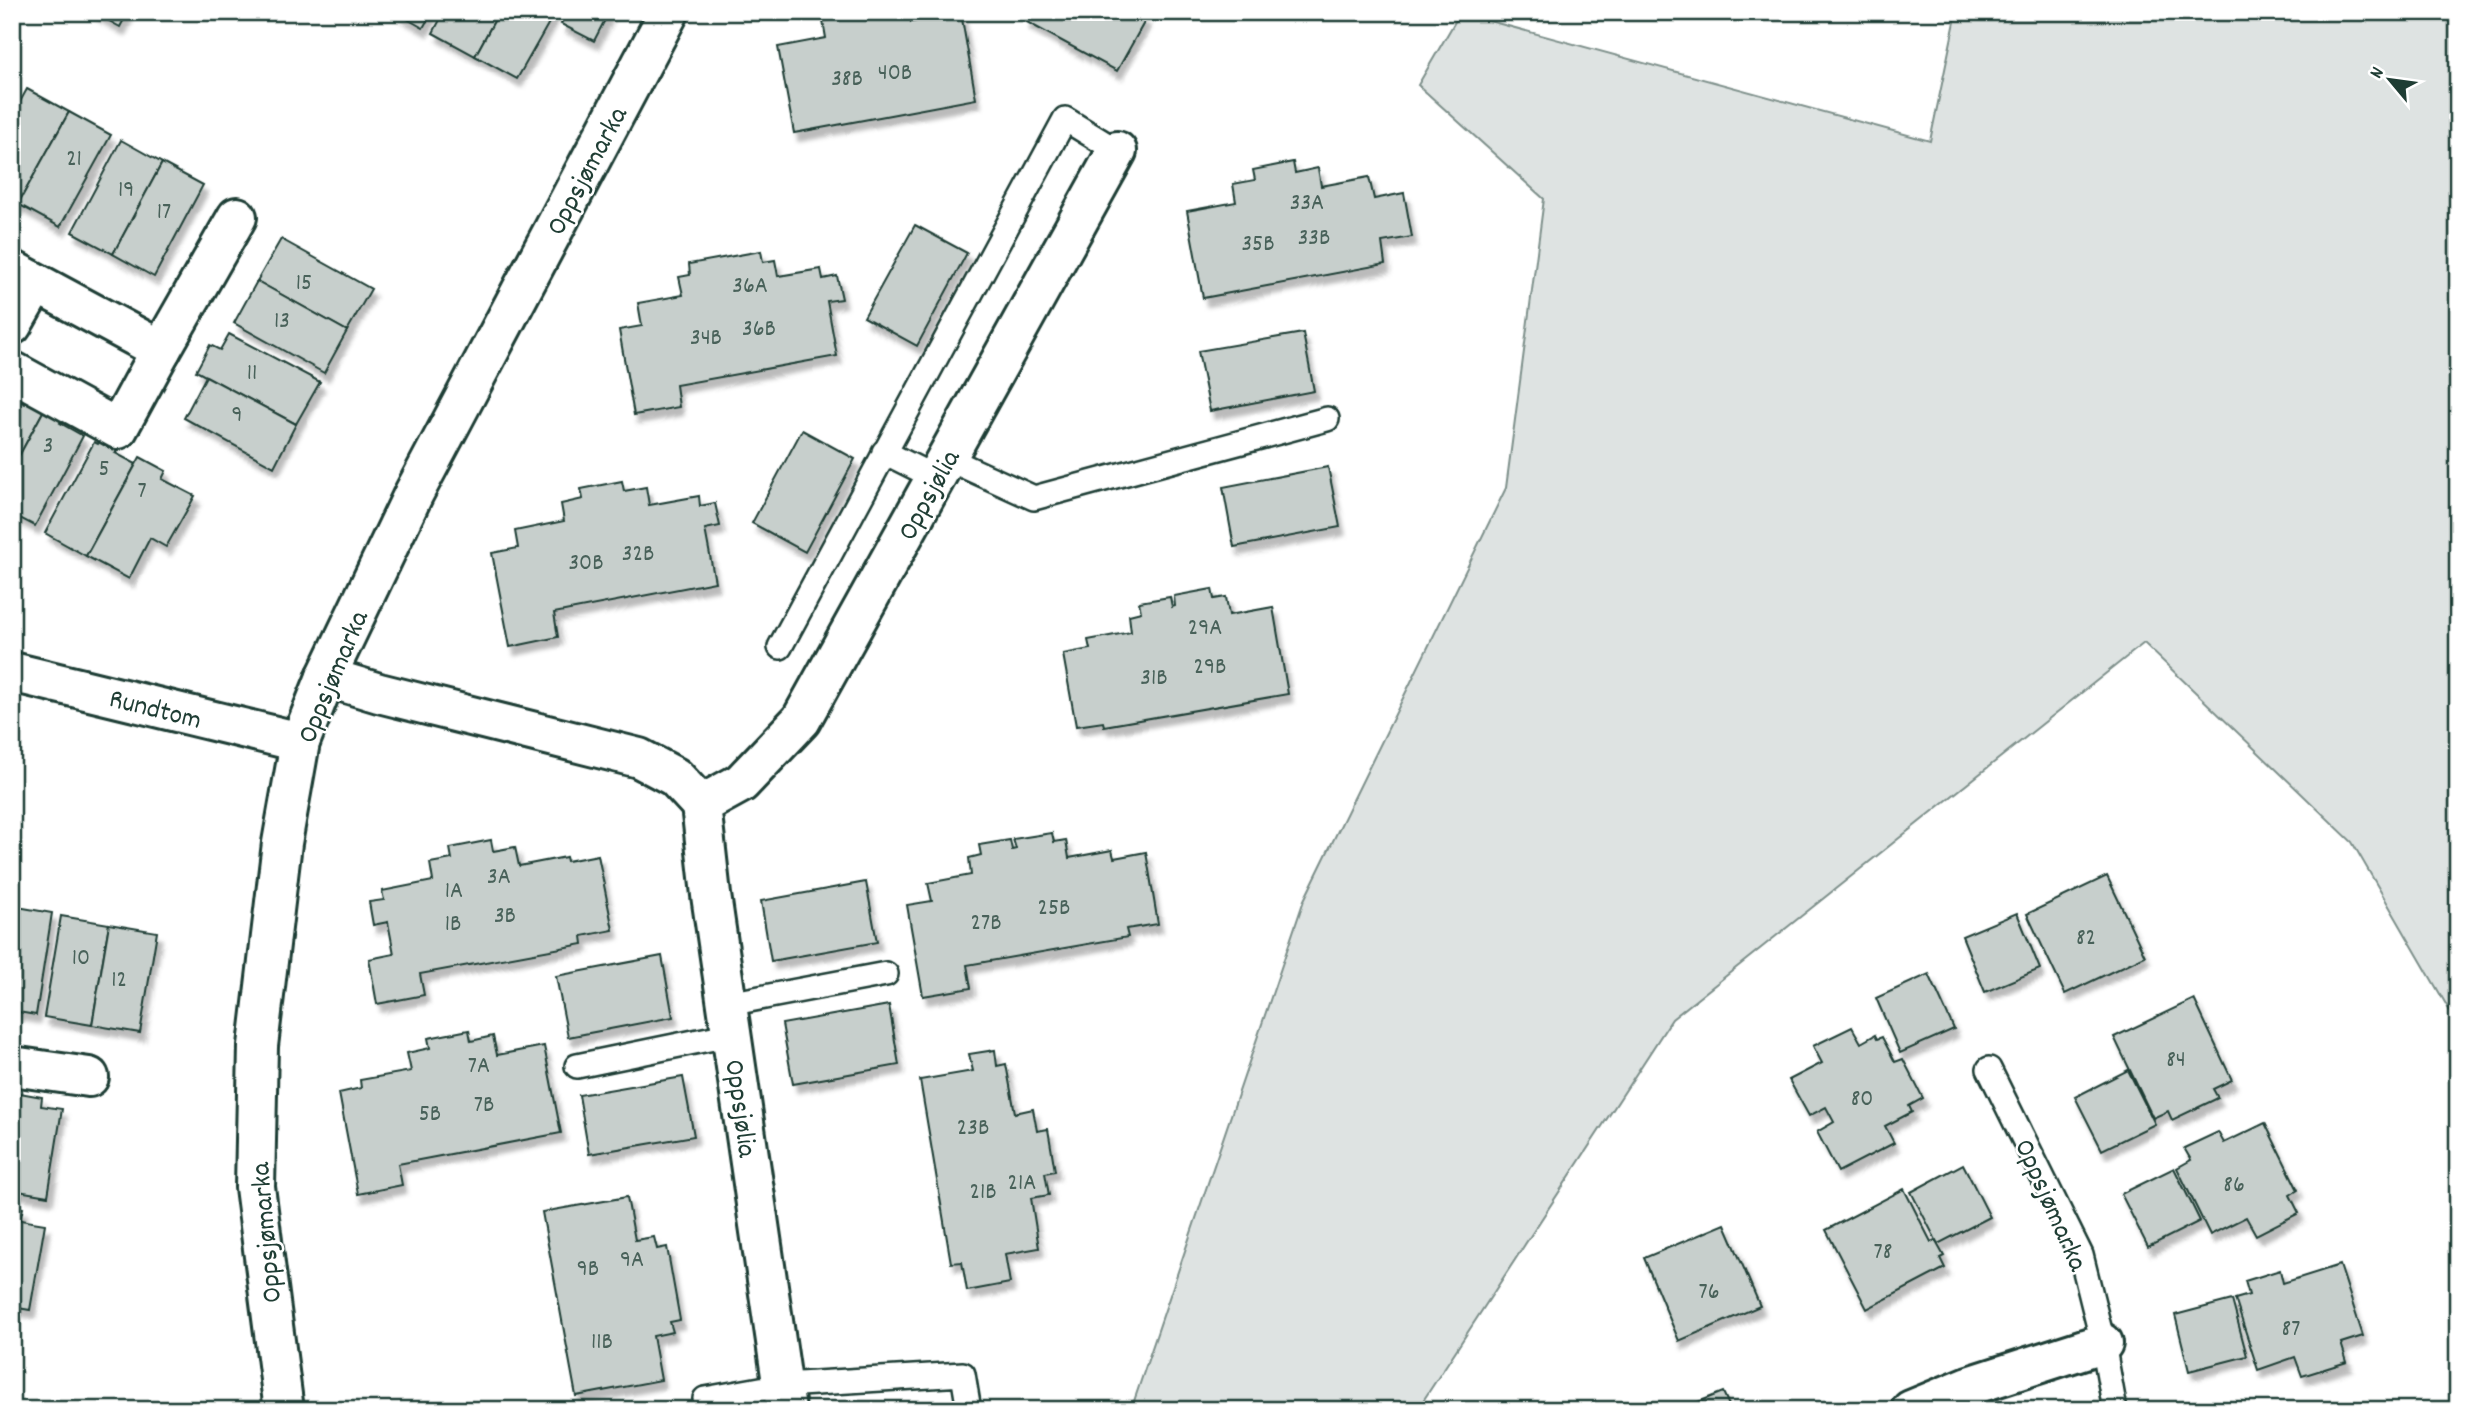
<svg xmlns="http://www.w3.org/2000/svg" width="2470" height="1422" font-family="Dekko,sans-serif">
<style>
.green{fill:#dee3e2;stroke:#7e908b;stroke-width:2}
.building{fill:#c7cfcc;stroke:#1f3d34;stroke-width:2;filter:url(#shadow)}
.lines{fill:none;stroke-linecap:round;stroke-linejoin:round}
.service-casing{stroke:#1f3d34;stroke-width:28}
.minor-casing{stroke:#1f3d34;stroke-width:44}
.service{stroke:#fff;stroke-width:23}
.minor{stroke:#fff;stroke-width:38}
.labels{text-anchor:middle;stroke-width:5;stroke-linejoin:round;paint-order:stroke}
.number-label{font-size:24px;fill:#49625a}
.street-label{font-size:28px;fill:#1f3d34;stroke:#fff}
</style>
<defs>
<filter id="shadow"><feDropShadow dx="4.5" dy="8" stdDeviation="2" flood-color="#0004"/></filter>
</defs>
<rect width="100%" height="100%" fill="#fff"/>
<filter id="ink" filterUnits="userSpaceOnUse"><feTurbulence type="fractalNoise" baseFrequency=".0143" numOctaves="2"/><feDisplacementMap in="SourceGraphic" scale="14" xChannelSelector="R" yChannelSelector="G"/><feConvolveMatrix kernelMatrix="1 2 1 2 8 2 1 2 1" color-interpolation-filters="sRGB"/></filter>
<g filter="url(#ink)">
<path class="green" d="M1957 12H2458V1025L2352 842 2144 643 1672 1019 1417 1410H1131L1304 900 1506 488 1544 199 1418 85 1460 13 1930 141Z"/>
<g class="building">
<path d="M93 12H128L120 27Z"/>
<path d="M395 12H432L423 28Z"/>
<path d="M444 12H499L475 56 433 33Z"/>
<path d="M499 12H555L517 79 475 56Z"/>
<path d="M566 12H609L594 41 561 24Z"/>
<path d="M844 12H909L911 22 961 13 976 99 794 133 778 47 826 38 823 21 845 17Z"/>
<path d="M1030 12H1134L1146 19 1117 71 1025 21Z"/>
<path d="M27 89 69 112 18 204 12 200V116Z"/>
<path d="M69 112 111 135 60 227 18 204Z"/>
<path d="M121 140 162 163 113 254 72 232Z"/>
<path d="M1293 162 1295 173 1318 168 1321 186 1369 177 1374 199 1404 193 1412 237 1382 242 1385 264 1203 298 1187 211 1236 202 1233 184 1255 180 1253 170Z"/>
<path d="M162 163 203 185 154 277 113 254Z"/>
<path d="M915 225 967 253 917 346 864 317Z"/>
<path d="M281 239 371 289 347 331 257 281Z"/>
<path d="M761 251 763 262 775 260 778 276 821 269 823 279 837 276 842 299 827 301 837 356 676 385 679 407 634 415 619 330 642 326 638 303 683 295 679 277 690 275 689 264Z"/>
<path d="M257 281 347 331 324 373 234 323Z"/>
<path d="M1303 333 1314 391 1210 411 1198 351Z"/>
<path d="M229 334 320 382 296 424 196 371 210 345 220 350Z"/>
<path d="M206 376 296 424 274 467 184 418Z"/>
<path d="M12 397 25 404 28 399 45 408 12 469Z"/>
<path d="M45 408 63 418 60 423 83 436 35 526 12 514V469Z"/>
<path d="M802 430 855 459 805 552 752 523Z"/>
<path d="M101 440 118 449 115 453 136 464 86 556 45 533 94 442 98 444Z"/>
<path d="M140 457 166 471 162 479 195 496 166 547 150 538 129 579 86 556Z"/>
<path d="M1328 467 1340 527 1234 547 1223 487Z"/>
<path d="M622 481 624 491 646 487 649 505 699 496 700 506 715 503 720 526 705 529 715 582 554 613 558 637 510 647 492 553 518 548 515 531 564 521 561 504 583 499 581 489Z"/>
<path d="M1212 589 1214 599 1226 597 1229 615 1273 607 1288 694 1104 726 1103 722 1076 726 1063 654 1090 649 1088 640 1131 632 1129 615 1141 612 1139 602 1170 597 1172 607 1175 606 1174 596Z"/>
<path d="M1052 833 1054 842 1066 840 1069 858 1112 850 1114 858 1146 852 1158 924 1126 929 1128 937 967 965 971 988 923 996 907 905 932 901 928 883 971 875 969 858 981 855 979 845 1010 840 1012 850 1016 849 1013 839Z"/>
<path d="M491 840 493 851 515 847 519 866 566 857 567 861 598 855 613 930 582 936 583 944 420 974 424 995 377 1004 369 959 394 954 388 922 373 925 369 902 384 900 382 891 433 881 430 863 452 859 450 848Z"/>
<path d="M2107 876 2145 956 2065 994 2027 914Z"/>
<path d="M866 882 877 942 771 961 761 901Z"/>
<path d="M12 906 52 913 36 1015 12 1011Z"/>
<path d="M2017 913 2040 969 1985 992 1962 936Z"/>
<path d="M61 916 109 924 92 1025 44 1017Z"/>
<path d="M109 924 157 932 140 1033 92 1025Z"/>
<path d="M662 956 673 1017 568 1037 556 976Z"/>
<path d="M1929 974 1954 1029 1900 1053 1876 998Z"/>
<path d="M2194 999 2232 1080 2213 1089 2218 1098 2172 1120 2168 1111 2153 1118 2114 1037Z"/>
<path d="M889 1005 899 1065 793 1084 782 1024Z"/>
<path d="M1852 1027 1861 1043 1875 1035 1877 1039 1882 1037 1895 1062 1903 1059 1923 1098 1909 1106 1912 1112 1885 1126 1894 1143 1838 1172 1817 1132 1834 1122 1826 1107 1809 1116 1789 1080 1822 1063 1813 1046Z"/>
<path d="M469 1030 471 1041 493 1036 497 1055 544 1046 561 1133 398 1164 402 1185 358 1194 339 1093 361 1088 360 1080 411 1071 407 1053 430 1048 428 1038Z"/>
<path d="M995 1050 997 1066 1006 1064 1015 1113 1033 1109 1037 1131 1048 1129 1055 1171 1045 1173 1049 1195 1031 1198 1039 1248 1005 1254 1010 1283 967 1291 962 1262 951 1263 920 1080 973 1071 969 1054Z"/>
<path d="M2128 1070 2155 1124 2102 1150 2075 1097Z"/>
<path d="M683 1077 694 1136 589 1154 579 1095Z"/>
<path d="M20 1093 42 1097 41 1106 62 1109 48 1196 12 1190V1101L18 1102Z"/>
<path d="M2265 1123 2298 1190 2290 1195 2299 1213 2256 1235 2246 1217 2210 1235 2177 1168 2191 1160 2184 1148 2218 1132 2224 1143Z"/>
<path d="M1963 1164 1990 1217 1938 1244 1911 1192Z"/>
<path d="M2174 1168 2200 1221 2148 1247 2121 1194Z"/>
<path d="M1904 1189 1931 1242 1935 1240 1944 1256 1940 1258 1945 1268 1867 1309 1826 1230Z"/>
<path d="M627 1197 635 1240 654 1237 657 1249 667 1247 680 1320 670 1322 673 1332 653 1336 661 1380 576 1396 542 1212Z"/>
<path d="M12 1206 23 1208 20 1220 45 1224 30 1310 12 1307Z"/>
<path d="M1725 1224 1760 1306 1679 1341 1644 1258Z"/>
<path d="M2340 1265 2363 1336 2341 1343 2347 1362 2302 1376 2295 1357 2258 1370 2235 1299 2249 1295 2245 1281 2280 1270 2283 1283Z"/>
<path d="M2232 1300 2247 1356 2189 1371 2175 1315Z"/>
<path d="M1723 1392 1731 1410H1678Z"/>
</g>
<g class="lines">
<defs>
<g id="service">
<path d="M884 452 936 478"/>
<path d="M946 458 1034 498 1327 419"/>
<path d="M780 647 1065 119 1117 151"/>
<path d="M728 1004 886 974"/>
<path d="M577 1066 733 1034"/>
<path d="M1989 1069 2081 1255 2103 1343 2115 1410"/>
<path d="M705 1399 783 1385 963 1374 969 1410"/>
</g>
<g id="minor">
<path d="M12 270 161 350 118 429 12 371"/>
<path d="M12 325 36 283"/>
<path d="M161 350 237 217"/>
<path d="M12 672 300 742"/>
<path d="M326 677 379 693 639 758 675 777 701 805"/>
<path d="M12 1066 89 1077"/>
<path d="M284 1410 255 1187 258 1046 282 843 300 742 326 677 414 493 669 12"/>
<path d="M786 1410 711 895 701 805 741 783 801 720 1117 151"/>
<path d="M1911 1410 1969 1386 2103 1343"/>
</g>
</defs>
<use href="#service" class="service-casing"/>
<use href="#minor" class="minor-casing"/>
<use href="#service" class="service"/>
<use href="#minor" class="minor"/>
</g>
</g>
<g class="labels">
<g class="number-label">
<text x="895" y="79">40B</text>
<text x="847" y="85">38B</text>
<text x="74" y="165">21</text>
<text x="126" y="196">19</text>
<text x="1307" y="209">33A</text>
<text x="164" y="218">17</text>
<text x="1314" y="244">33B</text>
<text x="1258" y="250">35B</text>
<text x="304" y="289">15</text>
<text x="750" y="292">36A</text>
<text x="282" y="327">13</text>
<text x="759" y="335">36B</text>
<text x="706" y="344">34B</text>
<text x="252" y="379">11</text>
<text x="237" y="421">9</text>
<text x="48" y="452">3</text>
<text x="104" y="475">5</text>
<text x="142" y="497">7</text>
<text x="638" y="560">32B</text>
<text x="586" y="569">30B</text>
<text x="1205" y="634">29A</text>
<text x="1210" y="673">29B</text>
<text x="1154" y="684">31B</text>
<text x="499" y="883">3A</text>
<text x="454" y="897">1A</text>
<text x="1054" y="914">25B</text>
<text x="505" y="922">3B</text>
<text x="986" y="929">27B</text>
<text x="453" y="930">1B</text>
<text x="2086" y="944">82</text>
<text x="81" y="964">10</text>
<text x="119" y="986">12</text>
<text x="2176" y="1066">84</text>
<text x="479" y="1072">7A</text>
<text x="1862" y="1105">80</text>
<text x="484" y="1111">7B</text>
<text x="430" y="1120">5B</text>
<text x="973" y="1134">23B</text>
<text x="1022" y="1189">21A</text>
<text x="2234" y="1191">86</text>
<text x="983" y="1198">21B</text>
<text x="1883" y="1258">78</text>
<text x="632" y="1266">9A</text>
<text x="588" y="1275">9B</text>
<text x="1709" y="1298">76</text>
<text x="2291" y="1335">87</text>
<text x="602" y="1348">11B</text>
</g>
<g class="street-label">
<text transform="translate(585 170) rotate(-62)" y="10">Oppsjømarka</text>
<text transform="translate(927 494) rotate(-61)" y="10">Oppsjølia</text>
<text transform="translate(331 676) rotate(-67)" y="10">Oppsjømarka</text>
<text transform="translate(156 707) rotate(14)" y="10">Rundtom</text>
<text transform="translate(743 1108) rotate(82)" y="10">Oppsjølia</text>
<text transform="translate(2053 1204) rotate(66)" y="10">Oppsjømarka</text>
<text transform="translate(264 1233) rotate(-95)" y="10">Oppsjømarka</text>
</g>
</g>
<rect width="2470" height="1422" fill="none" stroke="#fff" stroke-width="42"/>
<rect x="21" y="21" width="2428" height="1380" fill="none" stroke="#1f3d34" stroke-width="2.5" filter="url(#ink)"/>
<g transform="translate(2390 80) rotate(299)" stroke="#ffffff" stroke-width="5" paint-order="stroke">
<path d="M0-5L12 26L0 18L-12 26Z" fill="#1f3d34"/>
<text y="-10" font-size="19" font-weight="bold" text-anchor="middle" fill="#1f3d34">N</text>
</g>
</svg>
